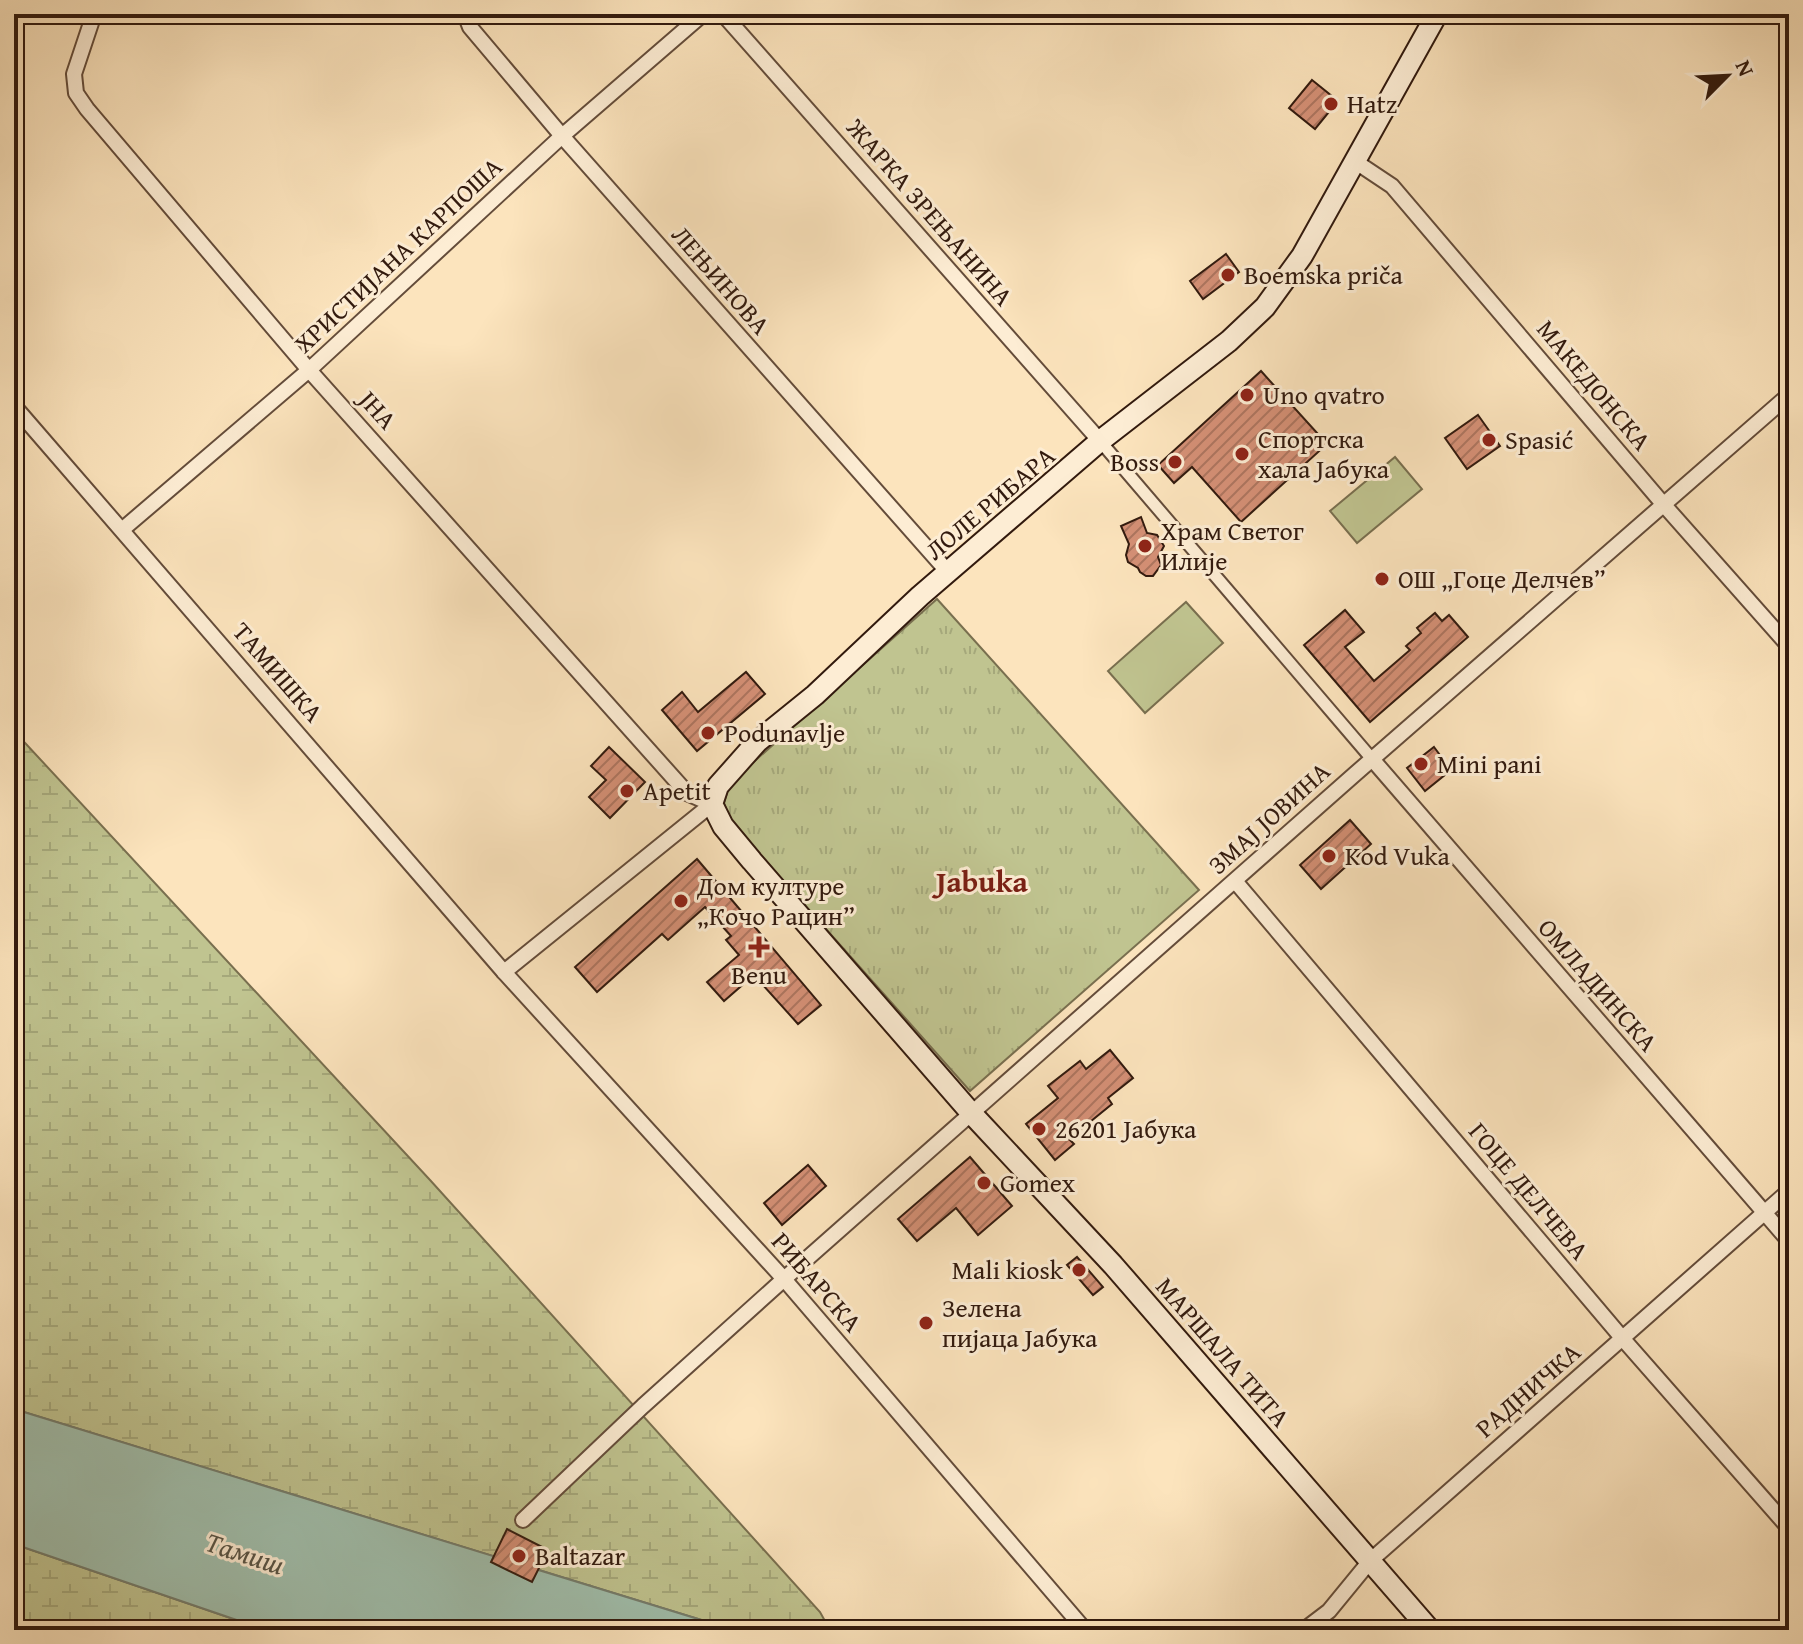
<svg xmlns="http://www.w3.org/2000/svg" width="1803" height="1644" font-family="'Gentium Book Plus',serif">
<style>
.grass{fill:#c0c490;stroke:#796f4f;stroke-width:2}
.wetland{fill:url(#wetland-marsh);stroke:#796f4f;stroke-width:2}
.park{fill:url(#park-tufts);stroke:#796f4f;stroke-width:2}
.water{fill:#a0bfad;stroke:#747d6d;stroke-width:2}
.building{fill:url(#building-hatch);stroke:#321a0e;stroke-width:2}
.lines{fill:none;stroke-linecap:round;stroke-linejoin:round}
.pedestrian-casing{stroke:#644c3a;stroke-width:15}
.minor-casing{stroke:#644c3a;stroke-width:18}
.secondary-casing{stroke:#321a0e;stroke-width:24}
.pedestrian{stroke:#fdedd4;stroke-width:11}
.minor{stroke:#fdedd4;stroke-width:14}
.secondary{stroke:#fdedd4;stroke-width:20}
.poi-dot{fill:#8f2418;stroke:#fdedd4;stroke-width:3}
.labels{text-anchor:middle;stroke-width:6;stroke-linejoin:round;paint-order:stroke}
.poi-label{font-size:26px;fill:#321a0e;stroke:#fdedd4;text-anchor:start}
.street-label{font-size:26px;fill:#321a0e;stroke:#fdedd4}
.water-label{font-size:28px;font-style:italic;fill:#585446;stroke:#fdedd4}
.quarter-label{font-size:30px;font-weight:bold;fill:#7a1f14;stroke:#fdedd4}
</style>
<defs>
<pattern id="wetland-marsh" width="20" height="14" patternUnits="userSpaceOnUse" patternTransform="scale(2)"><rect width="20" height="14" fill="#c0c490"/><path d="M1 5h8M5 5V1M11 12h8M15 12V8" fill="none" stroke="#a5a87b"/></pattern>
<pattern id="park-tufts" width="24" height="20" patternUnits="userSpaceOnUse" patternTransform="scale(2)"><rect width="24" height="20" fill="#c0c490"/><path d="M3 7l-1-3M5 7V3M7 7l1-3M15 17l-1-3M17 17v-4M19 17l1-3" fill="none" stroke="#a5a87b"/></pattern>
<pattern id="building-hatch" width="6" height="6" patternUnits="userSpaceOnUse" patternTransform="scale(2)"><rect width="6" height="6" fill="#d59076"/><path d="M-1 1l2-2M0 6l6-6M5 7l2-2" fill="none" stroke="#ad755f"/></pattern>
</defs>
<rect width="100%" height="100%" fill="#fce4bd"/>
<filter id="stains"><feTurbulence type="fractalNoise" baseFrequency=".0025" numOctaves="4"/><feColorMatrix values="0 0 0 0 .2 0 0 0 0 .09 0 0 0 0 .02 0 0 0 .5 -.17"/></filter>
<radialGradient id="worn" r=".72"><stop offset=".6" stop-color="#630" stop-opacity="0"/><stop offset="1" stop-color="#630" stop-opacity=".3"/></radialGradient>
<g class="grass">
<path d="M1395 457 1422 489 1357 543 1330 511Z"/>
<path d="M1186 602 1223 643 1145 713 1108 671Z"/>
</g>
<g class="wetland">
<path d="M14 731 430 1180 820 1612 830 1630H734L14 1409Z"/>
<path d="M14 1544 266 1630H14Z"/>
</g>
<path class="park" d="M937 599 1199 890 970 1091 731 822 724 803 730 783Z"/>
<path class="water" d="M14 1409 734 1630H266L14 1544Z"/>
<g class="building">
<path d="M1312 80 1338 101 1315 129 1289 108Z"/>
<path d="M1226 254 1239 272 1203 299 1190 281Z"/>
<path d="M1261 371 1327 444 1241 522 1192 467 1174 483 1158 465Z"/>
<path d="M1478 415 1500 446 1467 469 1445 438Z"/>
<path d="M1141 517 1147 533 1157 535 1164 546 1158 557 1161 565 1153 576H1146L1140 572 1138 568 1128 562 1126 555 1129 544 1121 526Z"/>
<path d="M1345 610 1364 632 1345 647 1374 681 1410 650 1406 646 1421 633 1417 628 1435 613 1442 621 1449 615 1468 637 1370 722 1304 645Z"/>
<path d="M746 672 765 694 697 751 662 710 682 692 698 712Z"/>
<path d="M609 747 645 782 610 818 589 797 606 780 591 766Z"/>
<path d="M1434 747 1451 770 1425 791 1407 768Z"/>
<path d="M1350 820 1371 844 1321 889 1300 865Z"/>
<path d="M697 859 821 1005 798 1024 754 975 724 1001 707 982 739 955 726 940 731 936 705 907 668 940 662 934 597 992 575 967Z"/>
<path d="M1110 1050 1133 1078 1108 1098 1112 1104 1069 1139 1074 1144 1055 1160 1026 1124 1058 1098 1048 1086 1080 1061 1086 1069Z"/>
<path d="M970 1157 1012 1206 978 1235 956 1208 917 1241 898 1219Z"/>
<path d="M808 1165 826 1186 782 1225 764 1203Z"/>
<path d="M1077 1257 1103 1287 1093 1295 1067 1265Z"/>
<path d="M507 1529 548 1550 532 1582 491 1562Z"/>
</g>
<g class="lines">
<defs>
<path id="pedestrian" d="M1100 441 1372 759"/>
<g id="minor">
<path d="M94 14 74 74 76 93 87 109 309 370 687 793 712 804 504 972"/>
<path d="M465 14 470 27 562 136 948 572"/>
<path d="M723 14 1100 441"/>
<path d="M1356 162 1392 186 1664 505 1789 646"/>
<path d="M14 406 504 972 784 1279 1085 1630"/>
<path d="M123 529 309 370 562 136 703 14"/>
<path d="M1372 759 1789 1241"/>
<path d="M1235 881 1623 1339 1789 1528"/>
<path d="M523 1520 643 1406 784 1279 1355 774 1789 395"/>
<path d="M1304 1630 1329 1611 1370 1561 1789 1191"/>
</g>
<path id="secondary" d="M1430 1630 1113 1265 972 1114 752 861 723 826 712 804 718 786 757 742 815 695 920 596 1100 441 1229 341 1265 307 1302 256 1437 14"/>
</defs>
<use href="#pedestrian" class="pedestrian-casing"/>
<use href="#minor" class="minor-casing"/>
<use href="#secondary" class="secondary-casing"/>
<use href="#pedestrian" class="pedestrian"/>
<use href="#minor" class="minor"/>
<use href="#secondary" class="secondary"/>
</g>
<g class="poi-dot">
<circle cx="1331" cy="104" r="8"/>
<circle cx="1228" cy="275" r="8"/>
<circle cx="1247" cy="395" r="8"/>
<circle cx="1489" cy="440" r="8"/>
<circle cx="1242" cy="454" r="8"/>
<circle cx="1175" cy="462" r="8"/>
<circle cx="1145" cy="546" r="8"/>
<circle cx="1382" cy="579" r="8"/>
<circle cx="708" cy="733" r="8"/>
<circle cx="1421" cy="764" r="8"/>
<circle cx="627" cy="791" r="8"/>
<circle cx="1329" cy="856" r="8"/>
<circle cx="681" cy="901" r="8"/>
<path d="M755 935h8v8h8v8h-8v8h-8v-8h-8v-8h8z"/>
<circle cx="1039" cy="1129" r="8"/>
<circle cx="984" cy="1183" r="8"/>
<circle cx="1079" cy="1270" r="8"/>
<circle cx="926" cy="1323" r="8"/>
<circle cx="519" cy="1556" r="8"/>
</g>
<g class="labels">
<g class="poi-label">
<text x="1347" y="113">Hatz</text>
<text x="1244" y="284">Boemska priča</text>
<text x="1263" y="404">Uno qvatro</text>
<text x="1258" y="448">Спортска<tspan x="1258" dy="30">хала Јабука</tspan></text>
<text x="1505" y="449">Spasić</text>
<text x="1159" y="471" text-anchor="end">Boss</text>
<text x="1161" y="540">Храм Светог<tspan x="1161" dy="30">Илије</tspan></text>
<text x="1398" y="588">ОШ „Гоце Делчев”</text>
<text x="724" y="742">Podunavlje</text>
<text x="1437" y="773">Mini pani</text>
<text x="643" y="800">Apetit</text>
<text x="1345" y="865">Kod Vuka</text>
<text x="697" y="895">Дом културе<tspan x="697" dy="30">„Кочо Рацин”</tspan></text>
<text x="759" y="984" text-anchor="middle">Benu</text>
<text x="1055" y="1138">26201 Јабука</text>
<text x="1000" y="1192">Gomex</text>
<text x="1063" y="1279" text-anchor="end">Mali kiosk</text>
<text x="942" y="1317">Зелена<tspan x="942" dy="30">пијаца Јабука</tspan></text>
<text x="535" y="1565">Baltazar</text>
</g>
<g class="street-label">
<text transform="translate(930 212) rotate(49)" y="9">ЖАРКА ЗРЕЊАНИНА</text>
<text transform="translate(398 255) rotate(-43)" y="9">ХРИСТИЈАНА КАРПОША</text>
<text transform="translate(721 280) rotate(49)" y="9">ЛЕЊИНОВА</text>
<text transform="translate(1594 385) rotate(50)" y="9">МАКЕДОНСКА</text>
<text transform="translate(378 410) rotate(48)" y="9">ЈНА</text>
<text transform="translate(990 503) rotate(-40)" y="9">ЛОЛЕ РИБАРА</text>
<text transform="translate(278 672) rotate(49)" y="9">ТАМИШКА</text>
<text transform="translate(1269 818) rotate(-42)" y="9">ЗМАЈ ЈОВИНА</text>
<text transform="translate(1598 985) rotate(49)" y="9">ОМЛАДИНСКА</text>
<text transform="translate(1529 1191) rotate(50)" y="9">ГОЦЕ ДЕЛЧЕВА</text>
<text transform="translate(817 1282) rotate(49)" y="9">РИБАРСКА</text>
<text transform="translate(1223 1352) rotate(49)" y="9">МАРШАЛА ТИТА</text>
<text transform="translate(1528 1390) rotate(-41)" y="9">РАДНИЧКА</text>
</g>
<g class="water-label">
<text transform="translate(245 1553) rotate(18)" y="10">Тамиш</text>
</g>
<g class="quarter-label">
<text x="982" y="892">Jabuka</text>
</g>
</g>
<rect width="1803" height="1644" fill="none" stroke="#fce4bd" stroke-width="48"/>
<rect x="16" y="16" width="1771" height="1612" fill="none" stroke="#321a0e" stroke-width="4"/>
<rect x="24" y="24" width="1755" height="1596" fill="none" stroke="#321a0e" stroke-width="2"/>
<g transform="translate(1727 76) rotate(66)" stroke="#fdedd4" stroke-width="6" paint-order="stroke">
<path d="M0-6L14 30L0 20L-14 30Z" fill="#321a0e"/>
<text y="-12" font-size="22" font-weight="bold" text-anchor="middle" fill="#321a0e">N</text>
</g>
<rect width="100%" height="100%" filter="url(#stains)"/>
<rect width="100%" height="100%" fill="url(#worn)"/>
</svg>
